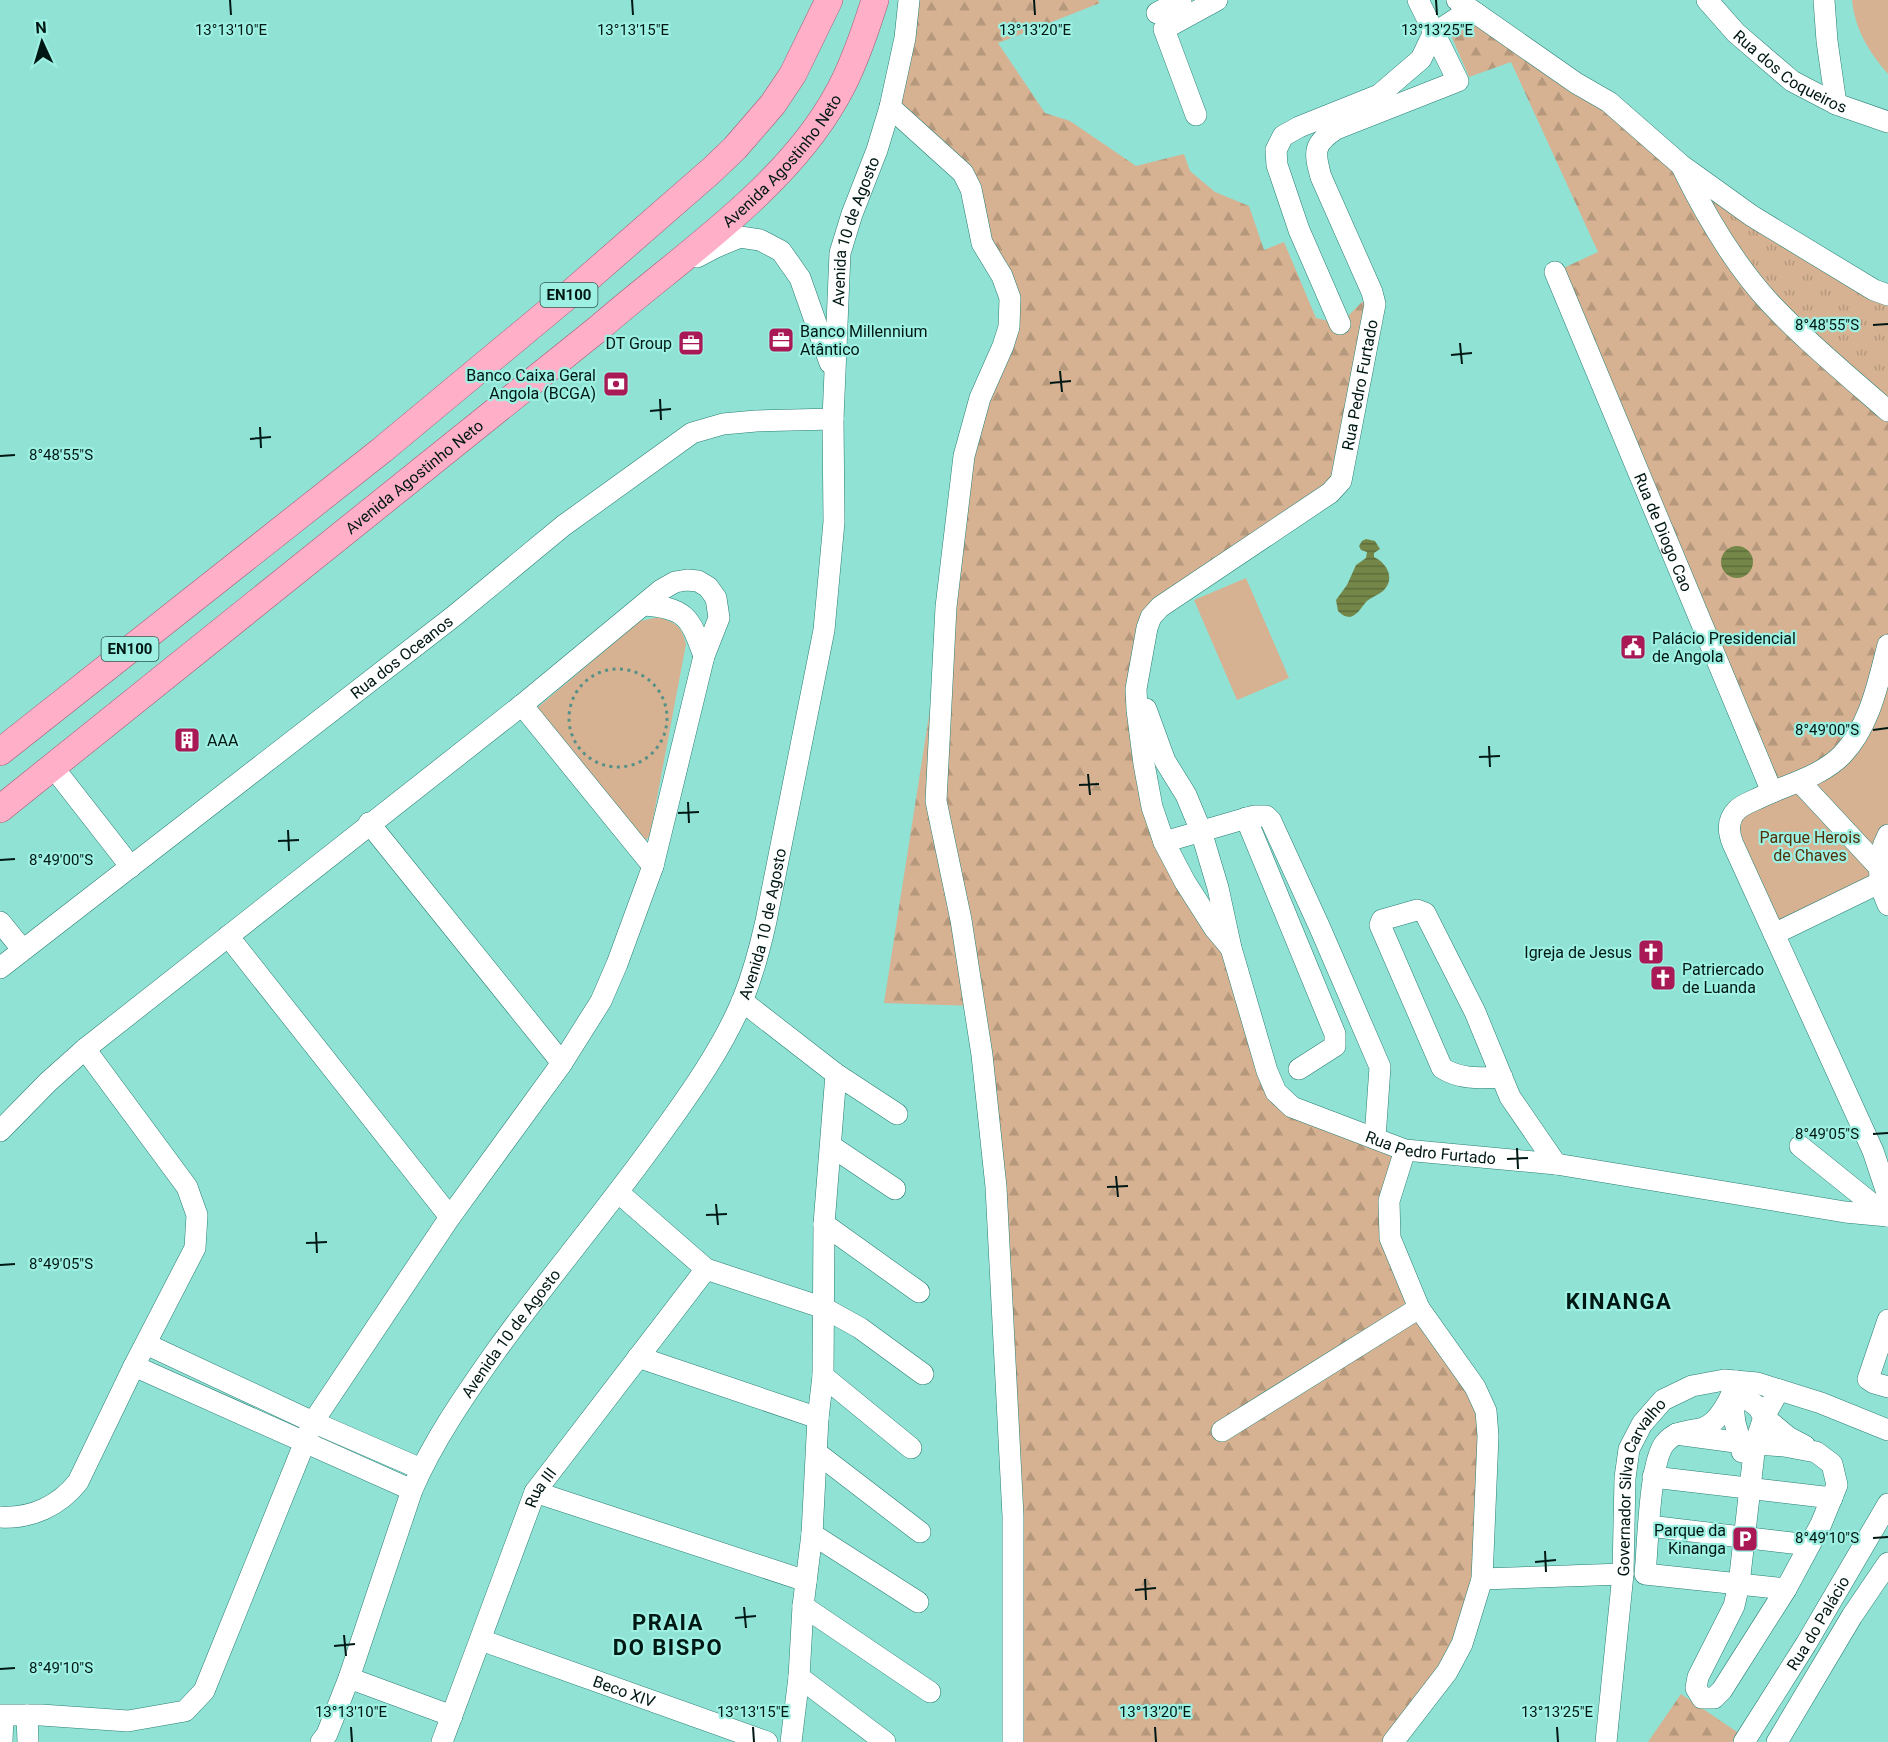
<svg xmlns="http://www.w3.org/2000/svg" width="1888" height="1742" font-family="Roboto,sans-serif">
<style>
.grass{fill:url(#grass-tufts)}
.forest{fill:url(#forest-firs)}
.park{fill:#d6b292}
.water{fill:url(#water-rules)}
.lines{fill:none;stroke-linecap:round;stroke-linejoin:round}
.minor-casing{stroke:#287e73;stroke-width:22}
.major-casing{stroke:#a65871;stroke-width:28}
.path{stroke:#569087;stroke-width:3;stroke-dasharray:3 4.5;stroke-linecap:butt}
.minor{stroke:#fff;stroke-width:21}
.major{stroke:#ffb0c8;stroke-width:27}
.ticks{fill:none;stroke:#001814;stroke-width:2}
.labels{text-anchor:middle;stroke-width:4.5;stroke-linejoin:round;paint-order:stroke}
.shield{fill:#9df0e2;stroke:#2f5952;stroke-width:1.5}
.shield-label{font-size:15px;font-weight:bold;fill:#001814}
.street-label{font-size:16px;fill:#001814;stroke:#9df0e2}
.poi-label{font-size:16px;fill:#001814;stroke:#9df0e2;text-anchor:start}
.park-label{font-size:16px;fill:#533009;stroke:#9df0e2}
.district-label{font-size:22px;font-weight:bold;letter-spacing:1.5px;fill:#001814;stroke:#9df0e2}
.ticks-label{font-size:15px;text-anchor:middle;fill:#001814;stroke:#9df0e2;stroke-width:4.5;stroke-linejoin:round;paint-order:stroke}
</style>
<defs>
<pattern id="grass-tufts" width="24" height="20" patternUnits="userSpaceOnUse" patternTransform="scale(1.5)"><rect width="24" height="20" fill="#d6b292"/><path d="M3 7l-1-3M5 7V3M7 7l1-3M15 17l-1-3M17 17v-4M19 17l1-3" fill="none" stroke="#b6987d"/></pattern>
<pattern id="forest-firs" width="22" height="20" patternUnits="userSpaceOnUse" patternTransform="scale(1.5)"><rect width="22" height="20" fill="#d6b292"/><path d="M5 1l3.5 6h-7zM16 11l3.5 6h-7z" fill="#b6987d"/></pattern>
<pattern id="water-rules" width="6" height="5" patternUnits="userSpaceOnUse" patternTransform="scale(1.5)"><rect width="6" height="5" fill="#748748"/><path d="M0 2.5h6" fill="none" stroke="#5d6d3b"/></pattern>
</defs>
<rect width="100%" height="100%" fill="#90e2d5"/>
<path class="grass" d="M1681 165 1888 295V411L1769 302Z"/>
<g class="forest">
<path d="M909 0H1098L1100 3 998 43 1045 113 1070 121 1136 166 1184 154 1190 171 1215 192 1249 206 1264 250 1284 242 1316 318 1340 324 1372 292 1341 481 1160 607 1143 644 1152 807 1210 921 1276 1092 1405 1150 1390 1238 1486 1411 1482 1579 1462 1644 1391 1742H1013V1516L974 1006 884 1003 946 607 955 522 1009 327 971 189 890 107Z"/>
<path d="M1477 14 1609 102 1697 198 1822 352 1888 411V644L1856 737 1772 792 1555 272 1598 252 1511 62 1469 77 1450 33Z"/>
<path d="M1681 1694 1746 1738 1744 1742H1648Z"/>
</g>
<g class="park">
<path d="M1852 0H1888V74C1869 52 1855 30 1852 0Z"/>
<path d="M1246 578 1289 678 1237 700 1194 600Z"/>
<path d="M659 617C677 624 681 625 686 644L650 835 646 840 638 838 537 708 640 621Z"/>
<path d="M1888 644V879L1774 934 1731 818 1842 755Z"/>
</g>
<g class="water">
<path d="M1366 539 1375 541 1380 549 1374 553V557C1387 563 1396 579 1383 591 1378 595 1372 597 1367 601 1362 606 1358 615 1350 617 1345 617 1341 614 1338 611L1336 600 1347 585 1356 565 1366 558 1367 552 1361 550 1359 546 1362 541Z"/>
<circle cx="1737" cy="562" r="16"/>
</g>
<g class="lines">
<defs>
<g id="minor">
<path d="M1457 0 1576 83 1609 102 1681 165 1752 216 1874 290 1888 295"/>
<path id="s1" d="M1707 0 1736 33 1792 81 1836 104 1888 122"/>
<path d="M1824 0 1827 41 1836 104"/>
<path d="M1157 13 1181 0"/>
<path d="M890 107 963 173 971 189 982 243 1002 276 1010 298 1009 327 1003 346 980 398 964 456 946 607 936 801 961 920 982 1055 996 1187 1013 1516V1742"/>
<path d="M1196 115 1164 29 1217 0"/>
<path d="M1683 169C1706 216 1734 264 1770 303 1806 341 1848 376 1888 411"/>
<path d="M697 257 716 247 740 237 760 240 781 251 800 278 830 363"/>
<path id="s2" d="M1555 272 1772 792"/>
<path d="M1340 324 1299 230 1277 165 1276 150 1283 136 1299 127 1379 95 1421 59 1433 34 1465 13 1477 14"/>
<path d="M644 605C687 608 690 618 704 656"/>
<path d="M1888 645C1878 683 1870 726 1842 755 1820 777 1788 784 1761 797 1753 801 1743 804 1737 810 1727 820 1728 832 1733 844L1873 1151 1888 1196"/>
<path d="M522 705 653 866"/>
<path id="s3" d="M1146 709 1165 761 1186 795 1201 831 1218 888 1231 948 1267 1071 1276 1092 1292 1107 1405 1150 1556 1164 1845 1212 1888 1216"/>
<path d="M53 767 131 867"/>
<path d="M1800 782 1879 867"/>
<path d="M1246 818 1335 1034V1046L1299 1069"/>
<path d="M369 823 562 1063"/>
<path d="M1888 835C1876 858 1877 881 1888 905"/>
<path d="M1164 842 1254 816H1266L1271 821 1320 928 1380 1067 1375 1138"/>
<path d="M0 922 22 949"/>
<path d="M1774 934 1879 883"/>
<path d="M228 936 450 1217"/>
<path id="s4" d="M1231 948 1215 929 1185 882 1164 842 1152 807 1144 764 1137 710 1136 689 1147 628 1151 617 1160 607 1330 493 1341 481 1375 304 1372 292 1321 177C1314 152 1313 144 1336 129L1458 81 1418 0"/>
<path id="s5" d="M0 968 454 616 563 526 692 433 723 424 756 421 833 419"/>
<path d="M742 1001 836 1074 897 1114"/>
<path d="M1502 1077C1481 1078 1461 1080 1442 1068L1380 925 1382 920 1417 910 1425 913 1475 1012 1510 1097 1556 1164"/>
<path d="M0 1131 48 1082 85 1049 522 705 661 590 675 582 687 580 698 581 708 587 716 598 719 618 704 656 653 866 617 964 601 1001 562 1063 450 1217 313 1422 204 1691 185 1711 128 1721 41 1715H0"/>
<path d="M831 1146 895 1189"/>
<path d="M1800 1146 1887 1216"/>
<path d="M619 1193 706 1269 824 1308 860 1328 923 1374"/>
<path d="M824 1224 919 1292"/>
<path d="M1888 1320 1868 1379 1874 1383 1888 1387"/>
<path d="M146 1344 313 1422 421 1469"/>
<path d="M638 1357 818 1418"/>
<path d="M134 1366 412 1490"/>
<path d="M823 1376 911 1448"/>
<path d="M1736 1381C1732 1397 1719 1423 1703 1428 1689 1432 1676 1430 1665 1443 1649 1462 1648 1546 1645 1574L1786 1589"/>
<path d="M1222 1431 1419 1308"/>
<path d="M1676 1434 1743 1443 1784 1446 1816 1452 1832 1464 1837 1485 1821 1524 1786 1589 1722 1690 1714 1698H1702L1696 1688 1698 1677 1734 1606 1739 1584 1755 1444 1764 1417 1779 1390"/>
<path d="M1742 1452 1743 1443C1733 1427 1734 1414 1733 1396L1750 1401 1758 1407 1764 1417 1788 1437 1805 1446"/>
<path d="M817 1453 920 1532"/>
<path d="M1653 1477 1832 1498"/>
<path d="M535 1492 806 1581"/>
<path d="M0 1517C31 1519 59 1506 78 1482L134 1366 195 1248 197 1215 187 1187 85 1049"/>
<path d="M1649 1526 1809 1545"/>
<path d="M812 1534 918 1602"/>
<path d="M1482 1579 1623 1574"/>
<path d="M803 1606 930 1692"/>
<path id="s6" d="M481 1640 767 1742"/>
<path d="M799 1677 885 1742"/>
<path d="M349 1678 452 1716"/>
<path d="M27 1715 28 1742"/>
<path d="M2 1742 3 1716"/>
<path id="s7" d="M321 1742 327 1734 349 1678 412 1490C433 1441 465 1395 496 1351 550 1276 610 1206 663 1131 692 1091 724 1045 743 999 753 974 760 948 766 921L824 630 834 522 833 419 840 253 852 214 877 150 890 107 905 38 909 0"/>
<path id="s8" d="M442 1742 535 1492 706 1269"/>
<path d="M791 1742 799 1677 803 1606 812 1534 818 1418 823 1376 824 1224 836 1074"/>
<path d="M1393 1742 1447 1672 1462 1644 1482 1579 1488 1436 1486 1411 1475 1387 1419 1308 1390 1238 1389 1201 1405 1150"/>
<path id="s9" d="M1606 1742 1623 1574 1625 1478 1629 1449 1642 1424 1663 1400 1692 1386 1724 1380 1757 1383 1821 1403 1888 1430"/>
<path id="s10" d="M1744 1742 1806 1644 1888 1504"/>
<path d="M1777 1742 1852 1616 1888 1563"/>
</g>
<g id="major">
<path d="M0 752 382 450 571 293 712 170 735 148 773 104 793 74 829 0"/>
<path id="s11" d="M0 809 599 328C678 259 784 190 836 97 853 68 865 32 875 0"/>
</g>
</defs>
<use href="#minor" class="minor-casing"/>
<use href="#major" class="major-casing"/>
<circle class="path" cx="618" cy="718" r="49"/>
<use href="#minor" class="minor"/>
<use href="#major" class="major"/>
</g>
<path class="ticks" d="M230 0 231 15M632 0 633 15M1034 0 1035 15M1436 0 1437 15M1873 325 1888 324M1460 343 1462 364M1451 355 1472 353M1060 371 1062 392M1050 383 1071 381M660 399 661 420M650 411 671 409M260 427 261 448M250 439 271 437M0 456 15 455M1873 730 1888 728M1489 746 1490 767M1479 757 1500 756M1088 774 1090 795M1079 785 1099 784M688 802 689 823M678 813 699 812M288 830 289 851M278 841 299 840M0 860 15 859M1873 1134 1888 1133M1517 1148 1518 1169M1507 1159 1528 1158M1116 1176 1118 1197M1107 1187 1128 1186M716 1204 718 1225M706 1215 727 1214M316 1232 317 1253M306 1243 327 1242M0 1265 15 1264M1873 1538 1888 1537M1545 1551 1546 1572M1535 1562 1556 1560M1145 1579 1146 1600M1135 1590 1156 1588M744 1607 746 1628M735 1618 756 1616M344 1635 346 1656M334 1646 355 1644M0 1669 15 1668M351 1727 352 1742M753 1727 754 1742M1155 1727 1156 1742M1557 1727 1558 1742"/>
<defs>
<symbol id="office-square" viewBox="-11 -11 22 22"><rect x="-9" y="-9" width="18" height="18" rx="4" fill="#a91955" stroke="#9df0e2"/><path d="M-6-3h4V-5.5h4V-3h4V5H-6ZM-1-4.5V-3h2v-1.5ZM-6 0V1H6V0Z" fill="#fff"/></symbol>
<symbol id="bank-square" viewBox="-11 -11 22 22"><rect x="-9" y="-9" width="18" height="18" rx="4" fill="#a91955" stroke="#9df0e2"/><path d="M-6-4H6V4H-6ZM0-2.3a2.3 2.3 0 1 0 0 4.6a2.3 2.3 0 1 0 0-4.6Z" fill="#fff"/></symbol>
<symbol id="civic-square" viewBox="-11 -11 22 22"><rect x="-9" y="-9" width="18" height="18" rx="4" fill="#a91955" stroke="#9df0e2"/><path d="M-.6-6.5H3V-4.5H.6V-3L4-1V1h2V6H-6V1h2V-1L-.6-3ZM-1.2 2.5V6h2.4V2.5Z" fill="#fff"/></symbol>
<symbol id="building-square" viewBox="-11 -11 22 22"><rect x="-9" y="-9" width="18" height="18" rx="4" fill="#a91955" stroke="#9df0e2"/><path d="M-4-6H4V6H1V3H-1V6H-4ZM-2.5-4.3h1.7v1.8h-1.7ZM.8-4.3h1.7v1.8H.8ZM-2.5-1h1.7V.8h-1.7ZM.8-1h1.7V.8H.8Z" fill="#fff"/></symbol>
<symbol id="church-square" viewBox="-11 -11 22 22"><rect x="-9" y="-9" width="18" height="18" rx="4" fill="#a91955" stroke="#9df0e2"/><path d="M-1.2-6h2.4v3.5h3.3v2.4h-3.3V6h-2.4V-.1h-3.3v-2.4h3.3Z" fill="#fff"/></symbol>
<symbol id="parking-square" viewBox="-11 -11 22 22"><rect x="-9" y="-9" width="18" height="18" rx="4" fill="#a91955" stroke="#9df0e2"/><path d="M-3.5-5.5H1a3.5 3.5 0 0 1 0 7H-1V5.5H-3.5ZM-1-3.4V-.6H.8a1.4 1.4 0 0 0 0-2.8Z" fill="#fff"/></symbol>
</defs>
<g fill-rule="evenodd">
<use href="#office-square" x="766" y="325" width="30" height="30"/>
<use href="#office-square" x="676" y="328" width="30" height="30"/>
<use href="#bank-square" x="601" y="369" width="30" height="30"/>
<use href="#civic-square" x="1618" y="632" width="30" height="30"/>
<use href="#building-square" x="172" y="725" width="30" height="30"/>
<use href="#church-square" x="1636" y="937" width="30" height="30"/>
<use href="#church-square" x="1648" y="963" width="30" height="30"/>
<use href="#parking-square" x="1730" y="1524" width="30" height="30"/>
</g>
<g class="labels">
<g class="shield">
<rect x="540.5" y="283" width="57" height="24" rx="4.5"/>
<rect x="101.5" y="637" width="57" height="24" rx="4.5"/>
</g>
<g class="shield-label">
<text x="569" y="300">EN100</text>
<text x="130" y="654">EN100</text>
</g>
<g class="street-label">
<text dy="6" stroke="none"><textPath href="#s1" startOffset="111">Rua dos Coqueiros</textPath></text>
<text dy="6" stroke="none"><textPath href="#s11" startOffset="1017">Avenida Agostinho Neto</textPath></text>
<text dy="6" stroke="none"><textPath href="#s7" startOffset="1642">Avenida 10 de Agosto</textPath></text>
<text dy="6" stroke="none"><textPath href="#s4" startOffset="688">Rua Pedro Furtado</textPath></text>
<text dy="6" stroke="none"><textPath href="#s11" startOffset="531">Avenida Agostinho Neto</textPath></text>
<text dy="6" stroke="none"><textPath href="#s2" startOffset="282">Rua de Diogo Cao</textPath></text>
<text dy="6" stroke="none"><textPath href="#s5" startOffset="508">Rua dos Oceanos</textPath></text>
<text dy="6" stroke="none"><textPath href="#s7" startOffset="940">Avenida 10 de Agosto</textPath></text>
<text dy="6" stroke="none"><textPath href="#s3" startOffset="574">Rua Pedro Furtado</textPath></text>
<text dy="6" stroke="none"><textPath href="#s7" startOffset="454">Avenida 10 de Agosto</textPath></text>
<text dy="6" stroke="none"><textPath href="#s8" startOffset="273">Rua III</textPath></text>
<text dy="6" stroke="none"><textPath href="#s9" startOffset="260">Governador Silva Carvalho</textPath></text>
<text dy="6" stroke="none"><textPath href="#s10" startOffset="140">Rua do Palácio</textPath></text>
<text dy="6" stroke="none"><textPath href="#s6" startOffset="152">Beco XIV</textPath></text>
</g>
<g class="poi-label">
<text x="800" y="337">Banco Millennium<tspan x="800" dy="18">Atântico</tspan></text>
<text x="672" y="349" text-anchor="end">DT Group</text>
<text x="596" y="381" text-anchor="end">Banco Caixa Geral<tspan x="596" dy="18">Angola (BCGA)</tspan></text>
<text x="1652" y="644">Palácio Presidencial<tspan x="1652" dy="18">de Angola</tspan></text>
<text x="207" y="746">AAA</text>
<text x="1632" y="958" text-anchor="end">Igreja de Jesus</text>
<text x="1682" y="975">Patriercado<tspan x="1682" dy="18">de Luanda</tspan></text>
<text x="1726" y="1536" text-anchor="end">Parque da<tspan x="1726" dy="18">Kinanga</tspan></text>
</g>
<g class="park-label">
<text x="1810" y="843">Parque Herois<tspan x="1810" dy="18">de Chaves</tspan></text>
</g>
<g class="district-label">
<text x="1619" y="1309">KINANGA</text>
<text x="668" y="1630">PRAIA<tspan x="668" dy="25">DO BISPO</tspan></text>
</g>
</g>
<g class="ticks-label">
<text x="231" y="35">13°13'10"E</text>
<text x="633" y="35">13°13'15"E</text>
<text x="1035" y="35">13°13'20"E</text>
<text x="1437" y="35">13°13'25"E</text>
<text x="1827" y="330">8°48'55"S</text>
<text x="61" y="460">8°48'55"S</text>
<text x="1827" y="735">8°49'00"S</text>
<text x="61" y="865">8°49'00"S</text>
<text x="1827" y="1139">8°49'05"S</text>
<text x="61" y="1269">8°49'05"S</text>
<text x="1827" y="1543">8°49'10"S</text>
<text x="61" y="1673">8°49'10"S</text>
<text x="351" y="1717">13°13'10"E</text>
<text x="753" y="1717">13°13'15"E</text>
<text x="1155" y="1717">13°13'20"E</text>
<text x="1557" y="1717">13°13'25"E</text>
</g>
<g transform="translate(42 42) rotate(356)" stroke="#9df0e2" stroke-width="4.5" paint-order="stroke">
<path d="M0-4.5L10 22L0 15L-10 22Z" fill="#001814"/>
<text y="-9" font-size="16" font-weight="bold" text-anchor="middle" fill="#001814">N</text>
</g>
</svg>
